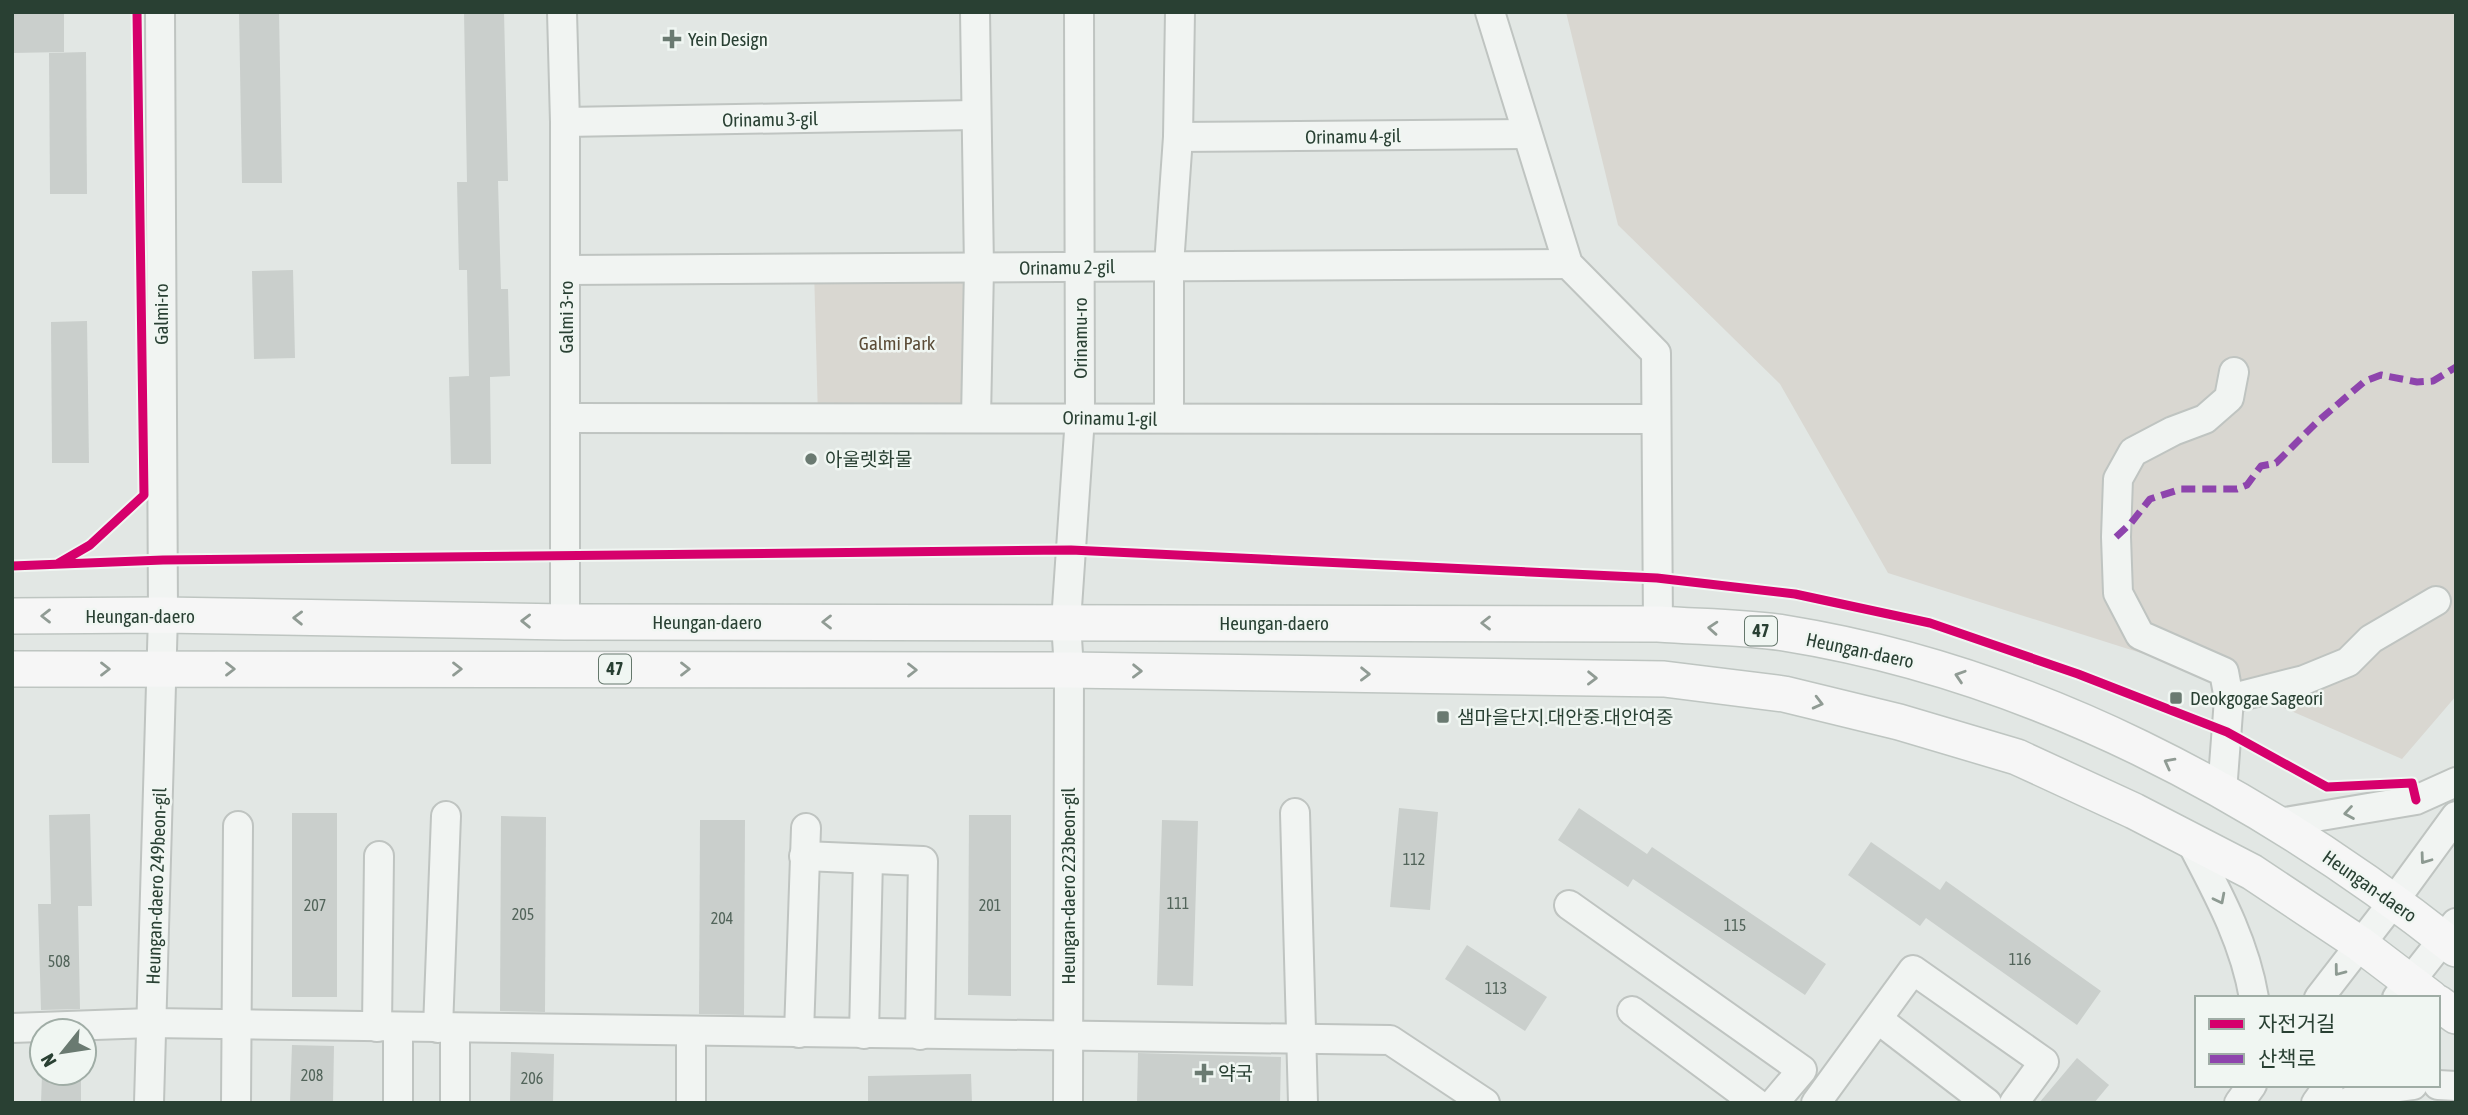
<svg xmlns="http://www.w3.org/2000/svg" width="2468" height="1115" font-family="'Asap Condensed','Noto Sans KR',sans-serif">
<style>
.green{fill:#d9d7d1}
.building{fill:#cacfcc}
.lines{fill:none;stroke-linecap:round;stroke-linejoin:round}
.minor-casing{stroke:#bfc4c1;stroke-width:32}
.major-casing{stroke:#bec5c1;stroke-width:38}
.minor{stroke:#f1f4f2;stroke-width:28}
.major{stroke:#f6f6f6;stroke-width:35}
.quiet{stroke:#8e44ad;stroke-width:7;stroke-dasharray:14 7;stroke-linecap:butt}
.cycleway-casing{stroke:#f0f6f2;stroke-width:13}
.cycleway{stroke:#d6006c;stroke-width:9}
.oneway{stroke:#909b94}
.oneway2{stroke:#8d9a92}
.poi-dot{fill:#6a7a71;stroke:#f0f6f2;stroke-width:2.5}
.labels{text-anchor:middle;stroke-width:5;stroke-linejoin:round;paint-order:stroke}
.number-label{font-size:16px;fill:#52645a}
.shield{fill:#f0f6f2;stroke:#65776c;stroke-width:2}
.shield-label{font-size:18px;font-weight:bold;fill:#294033}
.poi-label{font-size:19px;fill:#294033;stroke:#f0f6f2;text-anchor:start}
.street-label{font-size:19px;fill:#294033;stroke:#f0f6f2}
.park-label{font-size:19px;fill:#5b4c37;stroke:#f0f6f2}
</style>
<rect width="100%" height="100%" fill="#e2e7e4"/>
<g class="green">
<path d="M1566 12H2456V696L2402 759 2201 672 1888 573 1780 384 1618 225Z"/>
<path d="M979 268 976 418H818L814 269Z"/>
</g>
<g class="building">
<path d="M239 12H279L282 183H242Z"/>
<path d="M464 12H504L508 181H498L501 289H508L510 376 490 377 491 464H451L449 377 469 376 467 270H459L457 182H467Z"/>
<path d="M12 14H64V52L12 53Z"/>
<path d="M86 52 87 194H50L49 53Z"/>
<path d="M293 270 295 358 254 359 252 271Z"/>
<path d="M87 321 89 463H52L51 322Z"/>
<path d="M1399 808 1438 812 1430 910 1390 907Z"/>
<path d="M1579 808 1647 854 1652 847 1826 964 1805 995 1633 879 1628 887 1558 840Z"/>
<rect x="292" y="813" width="45" height="184"/>
<path d="M90 814 92 906H78L80 1009 41 1010 38 904H51L49 815Z"/>
<path d="M969 815H1011V996L968 995Z"/>
<path d="M501 816 546 817 545 1012 500 1011Z"/>
<path d="M700 820H745L744 1015 699 1014Z"/>
<path d="M1162 820 1198 821 1193 986 1157 985Z"/>
<path d="M1871 842 1940 890 1946 881 2101 991 2077 1025 1926 918 1920 926 1848 875Z"/>
<path d="M1467 945 1547 997 1525 1031 1445 979Z"/>
<path d="M292 1045 334 1046 333 1103H290Z"/>
<path d="M511 1052 554 1054 553 1103H510Z"/>
<path d="M1138 1053 1281 1057 1280 1103H1137Z"/>
<path d="M2077 1058 2109 1085 2094 1103H2039Z"/>
<path d="M971 1074 972 1103H868V1076Z"/>
<path d="M42 1075 81 1076V1103H41Z"/>
</g>
<g class="lines">
<defs>
<g id="minor">
<path d="M562 12 565 122V622"/>
<path d="M975 12 979 268 976 418"/>
<path d="M1490 12 1568 264 1656 353 1658 624"/>
<path d="M565 122 975 115"/>
<path d="M1178 137 1527 134"/>
<path d="M566 270 1568 264"/>
<path d="M565 418 1655 419"/>
<path d="M1169 418V265L1178 137 1180 12"/>
<path d="M2229 699 2304 680 2348 662 2371 639 2436 601"/>
<path d="M2222 792 2229 699 2224 672 2140 635 2118 593 2116 537 2118 479 2133 452 2173 431 2205 419 2229 398 2234 372"/>
<path d="M1295 813 1303 1103"/>
<path d="M2279 823 2416 800 2456 782"/>
<path d="M2189 838C2216 890 2244 939 2254 998"/>
<path d="M804 856 923 861 920 1035"/>
<path d="M1569 905 1802 1070 1774 1103"/>
<path d="M2319 998 2394 901 2456 816"/>
<path d="M2397 998 2456 923"/>
<path d="M1632 1011 1756 1103"/>
<path d="M1879 1020 1987 1103"/>
<path d="M377 1027 379 856"/>
<path d="M12 1028 151 1023 1390 1040 1485 1103"/>
<path d="M438 1028 446 816"/>
<path d="M799 1033 806 828"/>
<path d="M864 1034 868 859"/>
<path d="M2438 1085 2456 1086"/>
<path d="M149 1103 163 615 160 12"/>
<path d="M236 1103 238 826"/>
<path d="M398 1103V1028"/>
<path d="M455 1103V1029"/>
<path d="M691 1103V1032"/>
<path d="M1068 1103 1069 670 1066 622 1080 417 1079 12"/>
<path d="M1816 1103 1913 970 2044 1062 2014 1103"/>
<path d="M2239 1103 2252 1085"/>
<path d="M2316 1103 2329 1085"/>
<path d="M2346 1103 2374 1090 2413 1085"/>
</g>
<g id="major">
<path d="M12 616 163 615 565 622 1658 624C1700 627 1743 627 1784 633 2033 673 2260 794 2456 949"/>
<path d="M12 669 1069 670 1664 679 1784 694 1899 722 2017 757 2134 811 2252 872 2360 944 2431 998"/>
<path d="M2438 1003 2456 1016"/>
</g>
</defs>
<use href="#minor" class="minor-casing"/>
<use href="#major" class="major-casing"/>
<use href="#minor" class="minor"/>
<use href="#major" class="major"/>
<path class="quiet" d="M2116 537 2131 523 2150 499 2181 489H2237L2247 485 2261 466 2276 463 2317 422 2365 381 2381 375 2417 382 2433 381 2456 367"/>
<defs>
<g id="cycleway">
<path d="M59 563 90 545 144 495 137 12"/>
<path d="M12 566 163 560 1071 550 1657 578 1795 594 1930 623 2078 674 2227 732 2327 787 2412 783 2416 800"/>
</g>
</defs>
<use href="#cycleway" class="cycleway-casing"/>
<use href="#cycleway" class="cycleway"/>
</g>
<defs><path id="oneway-chevron" d="M-2-3.5L2.5 0L-2 3.5" fill="none" stroke-width="1.6" stroke-linecap="round" stroke-linejoin="round" transform="scale(1.75)"/></defs>
<g class="oneway">
<use href="#oneway-chevron" transform="translate(46 616) rotate(180)"/>
<use href="#oneway-chevron" transform="translate(298 618) rotate(-179)"/>
<use href="#oneway-chevron" transform="translate(526 621) rotate(-179)"/>
<use href="#oneway-chevron" transform="translate(827 622) rotate(-180)"/>
<use href="#oneway-chevron" transform="translate(1486 623) rotate(-180)"/>
<use href="#oneway-chevron" transform="translate(1713 628) rotate(-176)"/>
<use href="#oneway-chevron" transform="translate(105 669)"/>
<use href="#oneway-chevron" transform="translate(230 669)"/>
<use href="#oneway-chevron" transform="translate(457 669)"/>
<use href="#oneway-chevron" transform="translate(685 669)"/>
<use href="#oneway-chevron" transform="translate(912 670)"/>
<use href="#oneway-chevron" transform="translate(1137 671) rotate(1)"/>
<use href="#oneway-chevron" transform="translate(1365 674) rotate(1)"/>
<use href="#oneway-chevron" transform="translate(1960 676) rotate(-162)"/>
<use href="#oneway-chevron" transform="translate(1592 678) rotate(1)"/>
<use href="#oneway-chevron" transform="translate(1818 703) rotate(14)"/>
<use href="#oneway-chevron" transform="translate(2169 763) rotate(-152)"/>
</g>
<g class="oneway2">
<use href="#oneway-chevron" transform="translate(2349 813) rotate(171)"/>
<use href="#oneway-chevron" transform="translate(2425 859) rotate(126)"/>
<use href="#oneway-chevron" transform="translate(2220 899) rotate(63)"/>
<use href="#oneway-chevron" transform="translate(2339 971) rotate(127)"/>
</g>
<g class="poi-dot">
<path d="M668.5 28.5h7v7h7v7h-7v7h-7v-7h-7v-7h7z"/>
<circle cx="811" cy="459" r="7"/>
<rect x="2169" y="691" width="14" height="14" rx="3.5"/>
<rect x="1436" y="710" width="14" height="14" rx="3.5"/>
<path d="M1200.5 1062.5h7v7h7v7h-7v7h-7v-7h-7v-7h7z"/>
</g>
<g class="labels">
<g class="number-label">
<text x="1414" y="865">112</text>
<text x="1178" y="909">111</text>
<text x="315" y="911">207</text>
<text x="990" y="911">201</text>
<text x="523" y="920">205</text>
<text x="722" y="924">204</text>
<text x="1735" y="931">115</text>
<text x="2020" y="965">116</text>
<text x="59" y="967">508</text>
<text x="1496" y="994">113</text>
<text x="312" y="1081">208</text>
<text x="532" y="1084">206</text>
</g>
<g class="shield">
<rect x="1745" y="616.5" width="32" height="29" rx="5"/>
<rect x="599" y="654.5" width="32" height="29" rx="5"/>
</g>
<g class="shield-label">
<text x="1761" y="637">47</text>
<text x="615" y="675">47</text>
</g>
<g class="poi-label">
<text x="688" y="46">Yein Design</text>
<text x="825" y="466">아울렛화물</text>
<text x="2190" y="705">Deokgogae Sageori</text>
<text x="1457" y="724">샘마을단지.대안중.대안여중</text>
<text x="1218" y="1080">약국</text>
</g>
<g class="street-label">
<text transform="translate(770 119) rotate(-1)" y="7">Orinamu 3-gil</text>
<text transform="translate(1353 136) rotate(-1)" y="7">Orinamu 4-gil</text>
<text transform="translate(1067 267) rotate(-1)" y="7">Orinamu 2-gil</text>
<text transform="translate(161 314) rotate(-90)" y="7">Galmi-ro</text>
<text transform="translate(566 317) rotate(-90)" y="7">Galmi 3-ro</text>
<text transform="translate(1080 338) rotate(-90)" y="7">Orinamu-ro</text>
<text transform="translate(1110 418) rotate(1)" y="7">Orinamu 1-gil</text>
<text x="140" y="623">Heungan-daero</text>
<text x="707" y="629">Heungan-daero</text>
<text x="1274" y="630">Heungan-daero</text>
<text transform="translate(1860 650) rotate(12)" y="7">Heungan-daero</text>
<text transform="translate(156 886) rotate(-88)" y="7">Heungan-daero 249beon-gil</text>
<text transform="translate(1068 886) rotate(-90)" y="7">Heungan-daero 223beon-gil</text>
<text transform="translate(2370 886) rotate(35)" y="7">Heungan-daero</text>
</g>
<g class="park-label">
<text x="897" y="350">Galmi Park</text>
</g>
</g>
<rect width="2468" height="1115" fill="none" stroke="#294033" stroke-width="28"/>
<rect x="2195" y="996" width="245" height="91" fill="#f0f6f2" stroke="#a0ada6" stroke-width="2"/>
<rect x="2209" y="1019" width="35" height="10" fill="#d6006c" stroke="#a0ada6" stroke-width="2"/>
<text x="2258" y="1031" font-size="21" fill="#294033">자전거길</text>
<rect x="2209" y="1054" width="35" height="10" fill="#8e44ad" stroke="#a0ada6" stroke-width="2"/>
<text x="2258" y="1066" font-size="21" fill="#294033">산책로</text>
<g transform="translate(63 1052) rotate(240)"><circle r="33" fill="#f0f6f2" stroke="#a0ada6" stroke-width="2"/>
<path d="M0-5L12 26L0 18L-12 26Z" fill="#6a7a71"/>
<text y="-10" font-size="19" font-weight="bold" text-anchor="middle" fill="#294033">N</text>
</g>
</svg>
